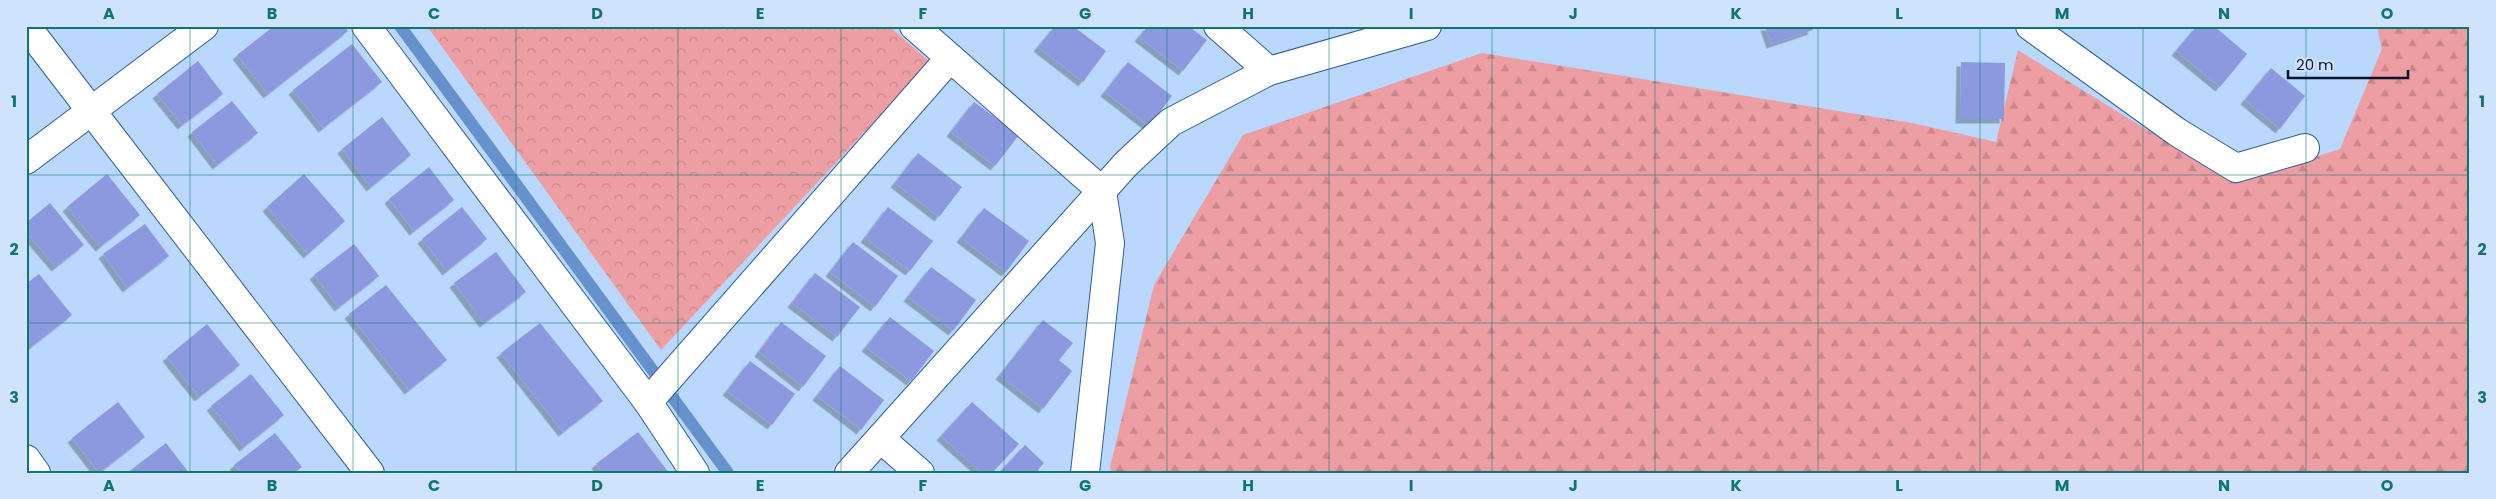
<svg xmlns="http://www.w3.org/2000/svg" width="2496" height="499" font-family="Poppins,sans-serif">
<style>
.forest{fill:url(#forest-firs)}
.park{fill:url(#park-crowns)}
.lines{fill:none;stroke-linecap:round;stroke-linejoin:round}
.stream{stroke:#6591cc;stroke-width:12}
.building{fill:#8d99df;filter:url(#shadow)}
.minor-casing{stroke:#315c94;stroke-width:30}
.minor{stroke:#fff;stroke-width:28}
.grid{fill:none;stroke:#0f766e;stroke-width:1;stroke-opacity:0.55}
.neatline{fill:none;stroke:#0f766e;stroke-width:2}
.grid-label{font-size:16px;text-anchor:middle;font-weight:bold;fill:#0f766e}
</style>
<defs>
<pattern id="forest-firs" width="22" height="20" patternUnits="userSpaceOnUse" patternTransform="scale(1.25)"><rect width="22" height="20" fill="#ec9ea2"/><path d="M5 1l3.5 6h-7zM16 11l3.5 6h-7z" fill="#c9878c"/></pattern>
<pattern id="park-crowns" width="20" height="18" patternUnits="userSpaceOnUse" patternTransform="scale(1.25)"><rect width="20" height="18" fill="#ec9ea2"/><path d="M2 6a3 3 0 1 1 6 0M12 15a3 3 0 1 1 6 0" fill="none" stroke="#c9878c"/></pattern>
<filter id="shadow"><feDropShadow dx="-4.5" dy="4.5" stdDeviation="0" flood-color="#0004"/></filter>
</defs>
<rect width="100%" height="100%" fill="#bad7fe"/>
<path class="forest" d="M2377 26H2470V473H1112L1110 467 1154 285 1243 135 1482 53 1912 123 1996 142 2018 50 2233 183 2340 149 2382 49Z"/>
<path class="park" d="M427 26H889L930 62 661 350Z"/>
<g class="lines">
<path class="stream" d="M400 26 728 473"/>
</g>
<g class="building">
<path d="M274 26H344L348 31 268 94 237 55Z"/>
<path d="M1055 26H1073L1106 51 1083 82 1038 47Z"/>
<path d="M1148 26H1188L1207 40 1183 71 1139 37Z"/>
<path d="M1765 26H1811L1813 30 1771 44Z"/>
<path d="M2197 26H2214L2247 54 2220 87 2176 51Z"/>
<path d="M352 44 382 82 323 128 293 90Z"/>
<path d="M198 61 223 94 182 125 157 94Z"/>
<path d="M1128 62 1172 96 1149 126 1105 92Z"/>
<path d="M1961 62 2005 63 2004 119H1960Z"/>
<path d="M2271 68 2305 96 2280 129 2245 100Z"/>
<path d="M232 101 258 133 217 165 192 132Z"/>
<path d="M974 102 1019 135 995 166 951 132Z"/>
<path d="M382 117 411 155 371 187 342 149Z"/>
<path d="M918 153 962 187 939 217 895 183Z"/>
<path d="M429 167 454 200 414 231 389 199Z"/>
<path d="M107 174 140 215 100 247 67 207Z"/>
<path d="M304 174 345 221 308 254 267 207Z"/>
<path d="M50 203 84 245 56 267 26 232V223Z"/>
<path d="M462 207 487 239 447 271 422 239Z"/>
<path d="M888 207 933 241 910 271 865 238Z"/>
<path d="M984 208 1029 241 1006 272 961 238Z"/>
<path d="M145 224 169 256 127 288 103 254Z"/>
<path d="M853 242 898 276 875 307 830 272Z"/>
<path d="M354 244 379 276 339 307 314 275Z"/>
<path d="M496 252 526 292 484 323 454 283Z"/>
<path d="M931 267 976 300 953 331 908 297Z"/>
<path d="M815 273 860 307 837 337 792 303Z"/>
<path d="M39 274 72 315 31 347 26 341V284Z"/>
<path d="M386 285 447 360 409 390 349 314Z"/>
<path d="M890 317 934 351 911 381 866 347Z"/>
<path d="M1043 320 1073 343 1059 360 1072 371 1043 409 1000 375Z"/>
<path d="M781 322 826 356 803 387 759 352Z"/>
<path d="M540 323 603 401 563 432 501 353Z"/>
<path d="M207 324 240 365 199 397 167 357Z"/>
<path d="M750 361 795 394 772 425 727 391Z"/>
<path d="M840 366 884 400 861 430 817 396Z"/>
<path d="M251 374 284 415 244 447 211 406Z"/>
<path d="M118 402 145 437 99 473 72 438Z"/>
<path d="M972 402 1019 444 992 473H982L941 436Z"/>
<path d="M638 432 669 473H602L596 464Z"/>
<path d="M275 433 302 467 294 473H241L234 465Z"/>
<path d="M166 443 189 473H127Z"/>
<path d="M1025 445 1044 463 1038 470 1040 473H999Z"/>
</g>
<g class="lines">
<defs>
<g id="minor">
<path d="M26 26 370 473"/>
<path d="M366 26 648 402 695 473"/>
<path d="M914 26 1102 191 1110 243 1085 473"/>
<path d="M1218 26 1269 71"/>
<path d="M2030 26 2177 132 2236 168 2305 148"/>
<path d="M26 160 204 26"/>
<path d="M648 402 950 58"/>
<path d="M881 439 920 473"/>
<path d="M26 459 36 473"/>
<path d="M849 473 1126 164 1171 122 1269 71 1427 26"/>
</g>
</defs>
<use href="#minor" class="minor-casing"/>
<use href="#minor" class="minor"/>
</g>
<path class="grid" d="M190 26V473M353 26V473M516 26V473M678 26V473M841 26V473M1004 26V473M1167 26V473M1329 26V473M1492 26V473M1655 26V473M1818 26V473M1980 26V473M2143 26V473M2306 26V473M26 175H2470M26 323H2470"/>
<rect width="2496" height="499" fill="none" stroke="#d0e3fd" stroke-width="55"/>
<path d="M2288 70v8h120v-8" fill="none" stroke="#04142b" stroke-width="2.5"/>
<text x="2296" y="70" font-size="15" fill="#04142b" stroke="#d0e3fd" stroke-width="4" paint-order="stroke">20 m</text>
<rect x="28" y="28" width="2440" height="444" class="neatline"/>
<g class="grid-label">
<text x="109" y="19">A</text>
<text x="272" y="19">B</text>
<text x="434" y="19">C</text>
<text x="597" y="19">D</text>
<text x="760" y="19">E</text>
<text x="923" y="19">F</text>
<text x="1085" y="19">G</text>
<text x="1248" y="19">H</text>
<text x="1411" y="19">I</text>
<text x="1573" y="19">J</text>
<text x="1736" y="19">K</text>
<text x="1899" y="19">L</text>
<text x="2062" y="19">M</text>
<text x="2224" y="19">N</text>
<text x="2387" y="19">O</text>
<text x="14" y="107">1</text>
<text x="2482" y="107">1</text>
<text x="14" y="255">2</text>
<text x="2482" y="255">2</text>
<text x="14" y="403">3</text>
<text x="2482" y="403">3</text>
<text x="109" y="491">A</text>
<text x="272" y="491">B</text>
<text x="434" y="491">C</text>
<text x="597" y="491">D</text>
<text x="760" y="491">E</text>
<text x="923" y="491">F</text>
<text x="1085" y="491">G</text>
<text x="1248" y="491">H</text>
<text x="1411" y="491">I</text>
<text x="1573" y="491">J</text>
<text x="1736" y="491">K</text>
<text x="1899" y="491">L</text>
<text x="2062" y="491">M</text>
<text x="2224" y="491">N</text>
<text x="2387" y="491">O</text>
</g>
</svg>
